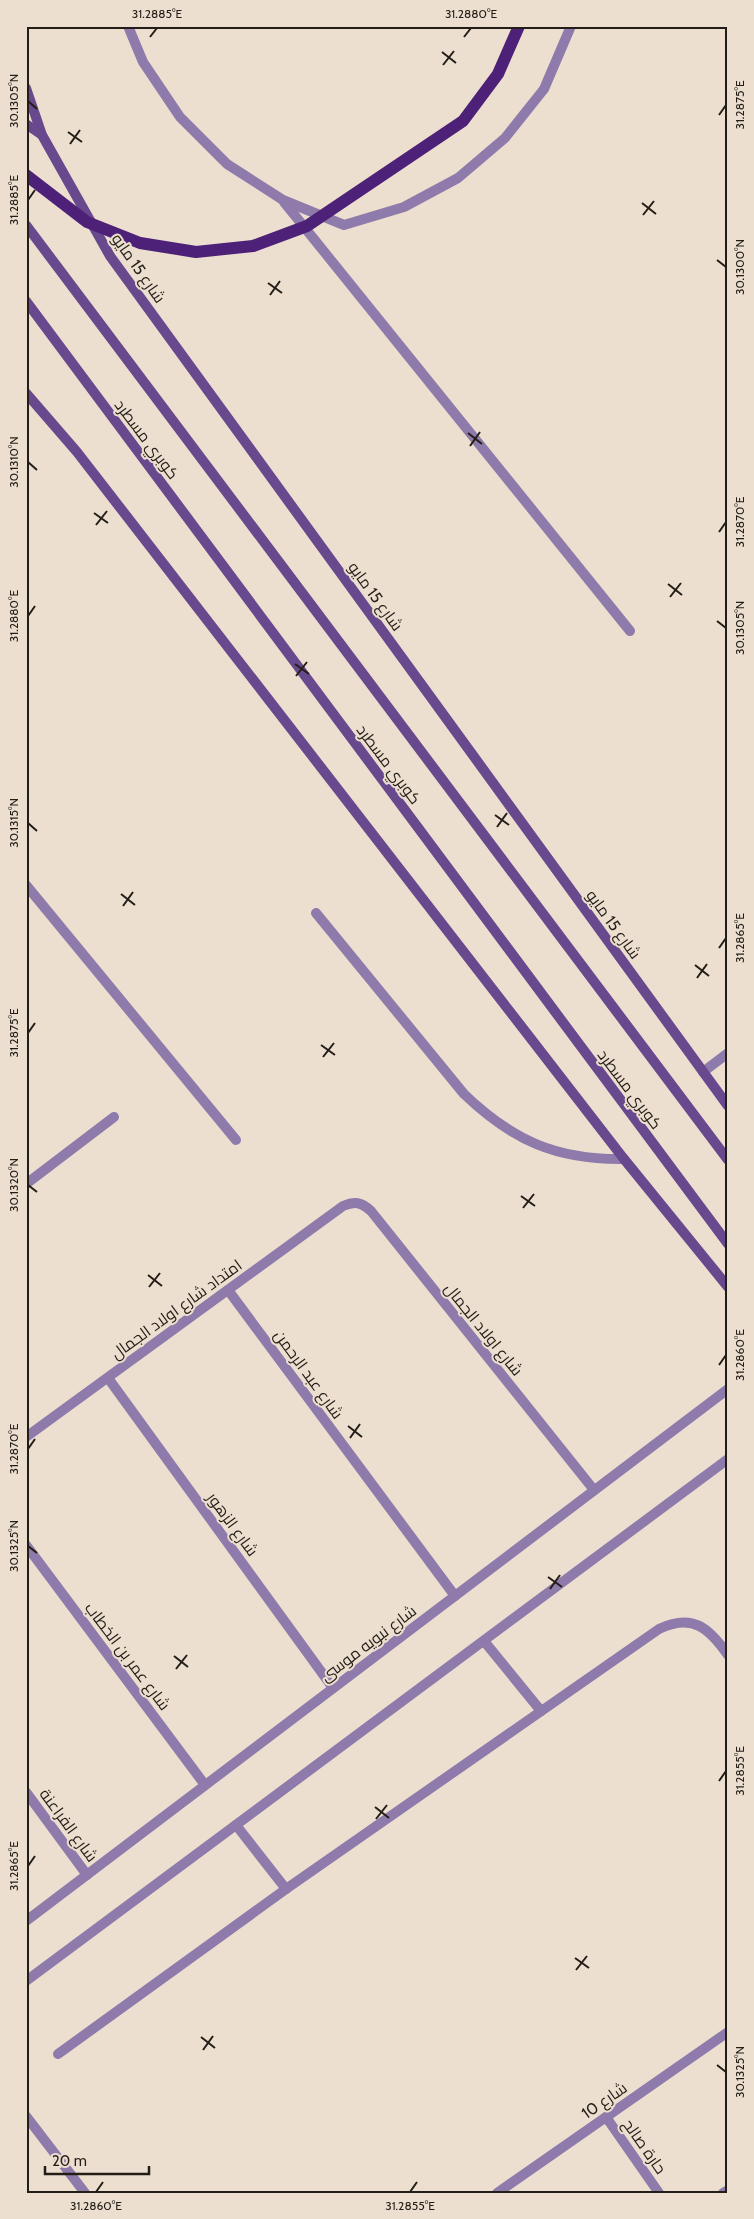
<svg xmlns="http://www.w3.org/2000/svg" width="754" height="2219" font-family="Cabin,Cairo,sans-serif">
<style>
.lines{fill:none;stroke-linecap:round;stroke-linejoin:round}
.lane{stroke:#8f7bab;stroke-width:10}
.street{stroke:#8f7bab;stroke-width:10}
.secondary{stroke:#69498e;stroke-width:10}
.primary-bridge{stroke:#4e2178;stroke-width:12}
.ticks{fill:none;stroke:#221d17;stroke-width:2}
.labels{text-anchor:middle;stroke-width:4;stroke-linejoin:round;paint-order:stroke}
.street-label{font-size:16px;fill:#221d17;stroke:#eddfcf}
.neatline{fill:none;stroke:#221d17;stroke-width:2}
.ticks-label{font-size:12px;text-anchor:middle;fill:#221d17}
</style>
<rect width="100%" height="100%" fill="#eddfcf"/>
<g class="lines">
<g class="lane">
<path d="M128 26 143 62 180 117 227 164 283 200 344 225 404 207 458 178 505 138 544 89 571 26"/>
<path d="M284 202 630 631"/>
<path d="M26 885 236 1140"/>
<path d="M316 913 464 1094C513 1141 557 1160 624 1159"/>
<path d="M26 1184 114 1117"/>
<path d="M484 1641 541 1711"/>
<path d="M236 1825 286 1889"/>
<path d="M58 2054 286 1889 659 1629C693 1613 709 1628 728 1655"/>
</g>
<g class="street">
<path d="M703 1072 728 1053"/>
<path d="M228 1290 455 1596"/>
<path d="M108 1378 333 1688"/>
<path d="M26 1437 343 1206C355 1201 361 1202 371 1211L594 1490"/>
<path d="M26 1545 205 1785"/>
<path d="M26 1792 87 1875"/>
<path d="M26 1921 728 1389"/>
<path d="M26 1981 728 1459"/>
<path d="M26 2116 85 2193"/>
<path d="M606 2117 659 2193"/>
<path d="M497 2193 728 2032"/>
<path d="M723 2193 728 2190"/>
</g>
<g class="secondary">
<path d="M26 88 42 135 110 256 728 1106"/>
<path d="M26 124 42 135"/>
<path d="M26 225 728 1160"/>
<path d="M26 301 728 1244"/>
<path d="M26 393 77 452 624 1159 728 1287"/>
</g>
<path class="primary-bridge" d="M26 175 87 222 140 243 196 252 253 246 307 226 463 121 498 74 519 26"/>
</g>
<path class="ticks" d="M150 37 157 28M464 37 471 28M442 52 456 63M443 65 454 51M28 101 37 109M719 115 726 105M68 132 82 142M70 144 80 130M28 200 35 190M642 203 656 214M643 215 654 201M717 260 726 267M268 283 282 293M270 295 280 281M468 433 482 444M470 446 480 432M28 462 37 470M94 513 108 523M96 525 107 511M719 532 726 522M668 584 682 595M670 597 681 583M28 616 35 606M717 621 726 628M295 664 309 674M296 676 307 662M495 815 509 825M28 823 37 831M497 827 507 813M121 894 135 905M123 906 133 892M719 948 726 938M695 965 709 976M697 978 707 964M28 1033 35 1023M321 1045 335 1055M323 1057 334 1043M28 1185 37 1192M521 1196 535 1206M523 1208 534 1194M148 1275 162 1286M149 1287 160 1273M719 1365 726 1355M348 1426 362 1437M350 1438 360 1424M28 1449 35 1439M28 1546 37 1553M548 1577 562 1587M550 1589 560 1575M174 1656 188 1667M176 1669 187 1655M719 1781 726 1771M375 1807 389 1818M376 1819 387 1805M28 1866 35 1856M575 1958 589 1968M576 1970 587 1956M201 2037 215 2048M203 2050 213 2036M717 2065 726 2072M96 2192 103 2182M410 2192 417 2182"/>
<g class="labels">
<g class="street-label">
<text transform="translate(139 268) rotate(55)" y="6">شارع 15 مايو</text>
<text transform="translate(147 439) rotate(53)" y="6">كوبري مسطرد</text>
<text transform="translate(376 596) rotate(54)" y="6">شارع 15 مايو</text>
<text transform="translate(389 764) rotate(53)" y="6">كوبري مسطرد</text>
<text transform="translate(614 924) rotate(54)" y="6">شارع 15 مايو</text>
<text transform="translate(630 1089) rotate(53)" y="6">كوبري مسطرد</text>
<text transform="translate(176 1309) rotate(-36)" y="6">امتداد شارع اولاد الجمال</text>
<text transform="translate(484 1329) rotate(51)" y="6">شارع اولاد الجمال</text>
<text transform="translate(309 1374) rotate(54)" y="6">شارع عبد الرحمن</text>
<text transform="translate(233 1524) rotate(54)" y="6">شارع الزهور</text>
<text transform="translate(368 1643) rotate(-37)" y="6">شارع نبويه موسى</text>
<text transform="translate(128 1656) rotate(53)" y="6">شارع عمر بن الخطاب</text>
<text transform="translate(69 1825) rotate(54)" y="6">شارع الفراعنة</text>
<text transform="translate(604 2100) rotate(-35)" y="6">شارع 10</text>
<text transform="translate(645 2146) rotate(55)" y="6">حارة صالح</text>
</g>
</g>
<rect width="754" height="2219" fill="none" stroke="#eddfcf" stroke-width="55"/>
<path d="M45 2166v8h104v-8" fill="none" stroke="#221d17" stroke-width="2.5"/>
<text x="52" y="2166" font-size="15" fill="#221d17" stroke="#eddfcf" stroke-width="4" paint-order="stroke">20 m</text>
<rect x="28" y="28" width="698" height="2164" class="neatline"/>
<g class="ticks-label">
<text x="157" y="18">31.2885°E</text>
<text x="471" y="18">31.2880°E</text>
<text transform="translate(14 101) rotate(-90)" y="4">30.1305°N</text>
<text transform="translate(740 105) rotate(-90)" y="4">31.2875°E</text>
<text transform="translate(14 200) rotate(-90)" y="4">31.2885°E</text>
<text transform="translate(740 267) rotate(-90)" y="4">30.1300°N</text>
<text transform="translate(14 462) rotate(-90)" y="4">30.1310°N</text>
<text transform="translate(740 522) rotate(-90)" y="4">31.2870°E</text>
<text transform="translate(14 616) rotate(-90)" y="4">31.2880°E</text>
<text transform="translate(740 628) rotate(-90)" y="4">30.1305°N</text>
<text transform="translate(14 823) rotate(-90)" y="4">30.1315°N</text>
<text transform="translate(740 938) rotate(-90)" y="4">31.2865°E</text>
<text transform="translate(14 1033) rotate(-90)" y="4">31.2875°E</text>
<text transform="translate(14 1185) rotate(-90)" y="4">30.1320°N</text>
<text transform="translate(740 1355) rotate(-90)" y="4">31.2860°E</text>
<text transform="translate(14 1449) rotate(-90)" y="4">31.2870°E</text>
<text transform="translate(14 1546) rotate(-90)" y="4">30.1325°N</text>
<text transform="translate(740 1771) rotate(-90)" y="4">31.2855°E</text>
<text transform="translate(14 1866) rotate(-90)" y="4">31.2865°E</text>
<text transform="translate(740 2072) rotate(-90)" y="4">30.1325°N</text>
<text x="96" y="2210">31.2860°E</text>
<text x="410" y="2210">31.2855°E</text>
</g>
</svg>
